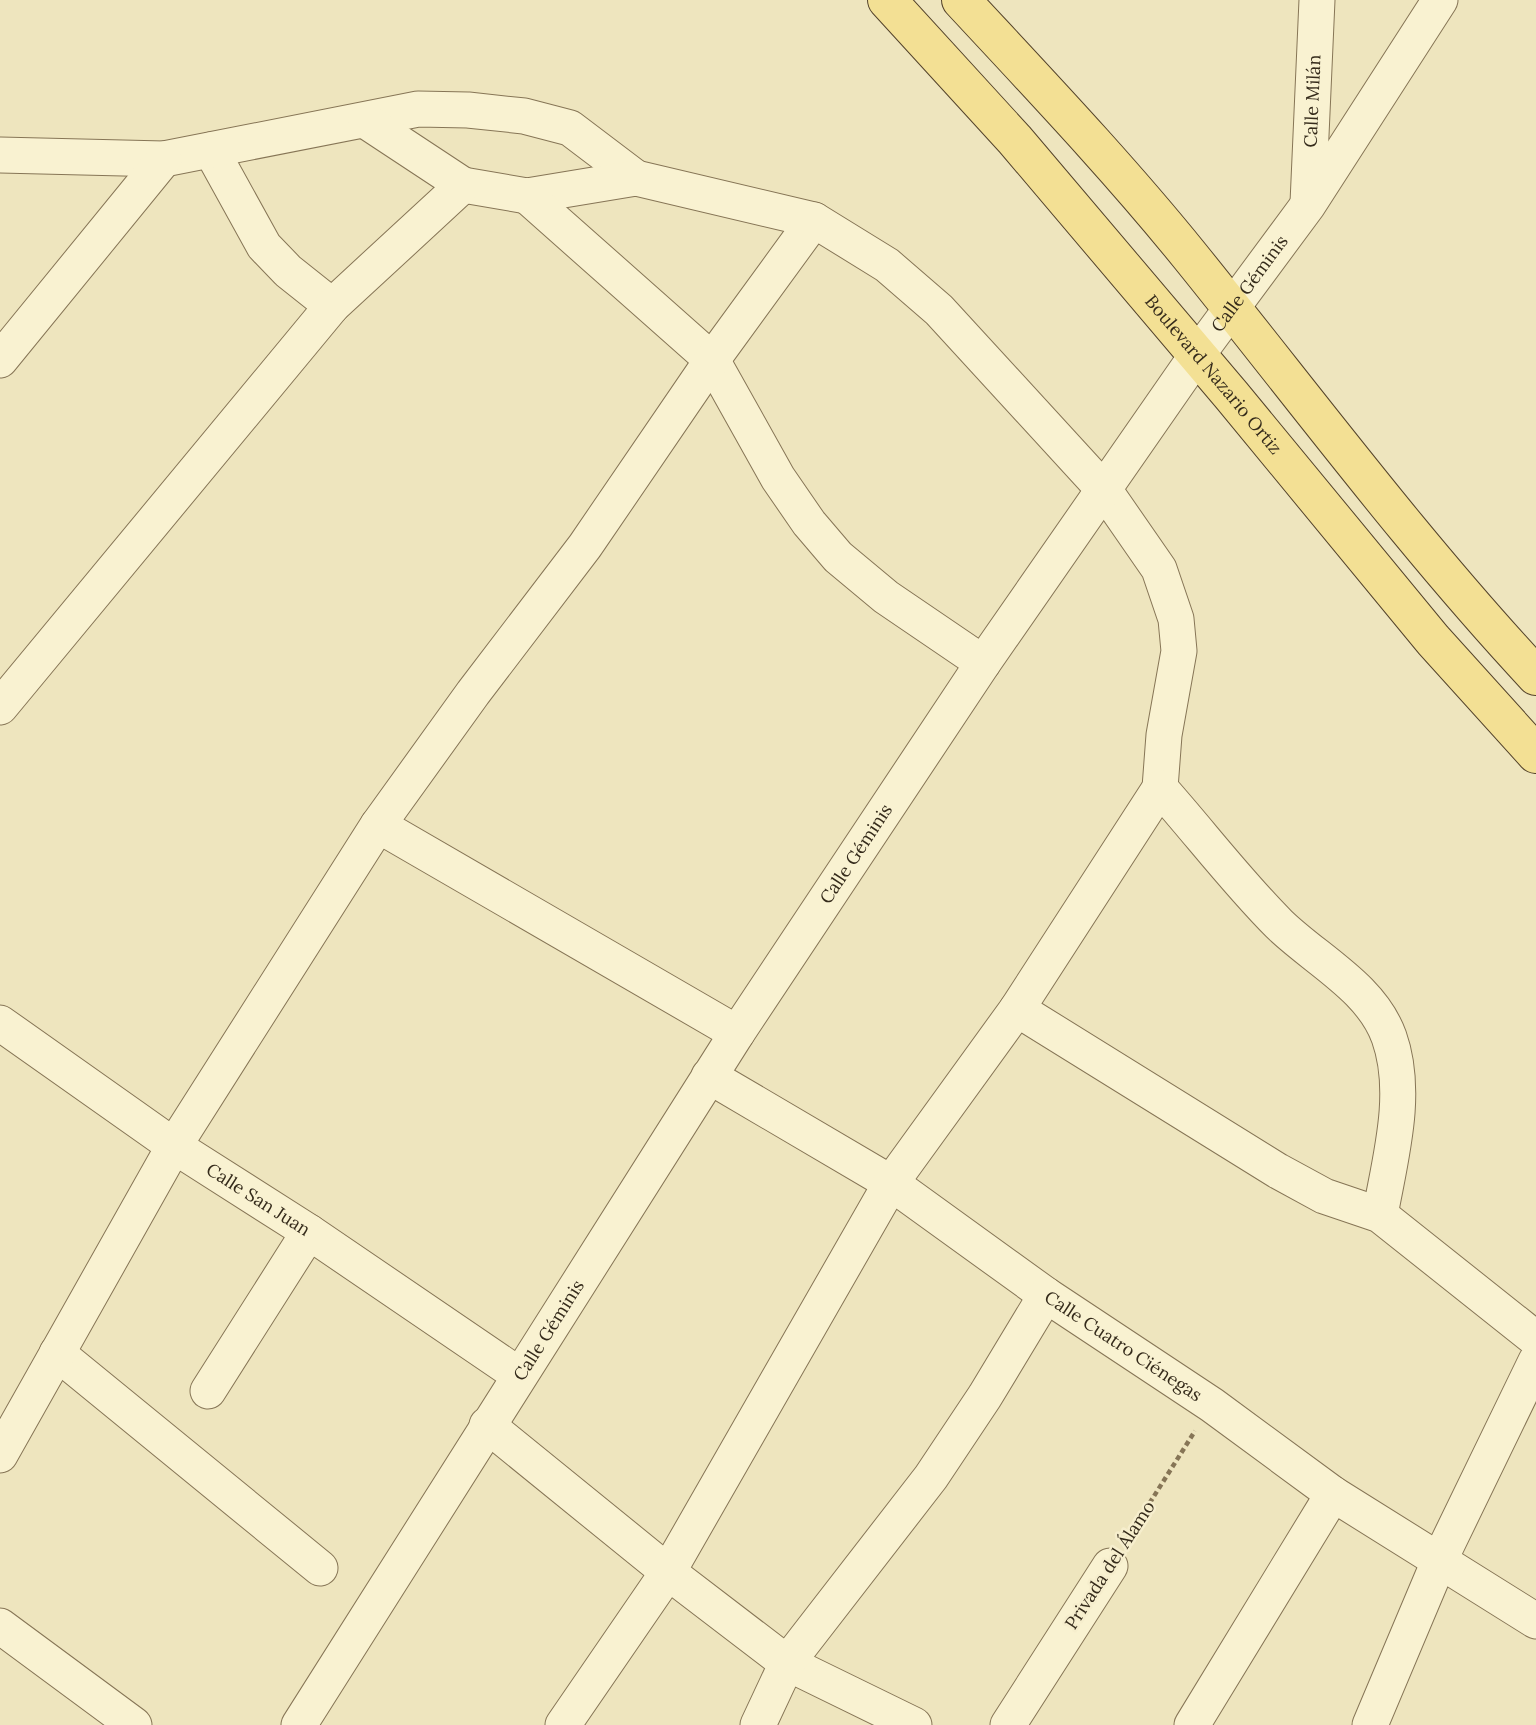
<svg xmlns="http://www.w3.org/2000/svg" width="1536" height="1725" font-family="Lora,serif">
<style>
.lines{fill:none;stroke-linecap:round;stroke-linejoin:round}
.minor-casing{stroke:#867556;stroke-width:37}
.major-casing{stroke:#54432b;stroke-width:40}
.path{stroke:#867556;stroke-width:4.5;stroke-dasharray:5 3.5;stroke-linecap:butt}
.minor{stroke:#f9f2d1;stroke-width:35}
.major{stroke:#f3e094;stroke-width:38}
.labels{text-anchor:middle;stroke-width:5;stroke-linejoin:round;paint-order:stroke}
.street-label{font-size:18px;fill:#352b1b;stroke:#f6eecd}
</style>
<rect width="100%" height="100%" fill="#eee5be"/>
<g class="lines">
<defs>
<g id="minor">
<path d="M211 150 264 246 288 271 332 306"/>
<path d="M0 155 164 159 418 109 468 110 524 116 570 128 636 178"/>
<path d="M463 185 527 196 636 178 814 220 887 265 939 310 1105 491 1159 569 1176 619 1179 651 1164 735 1160 788C1200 833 1237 882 1279 924 1316 960 1371 987 1389 1037 1409 1093 1390 1159 1380 1215"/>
<path d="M527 196 712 360 778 478 809 523 838 557 886 597 983 663"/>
<path id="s1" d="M1308 203 1317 0"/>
<path d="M0 360 164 159"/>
<path d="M0 707 332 306 463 185 366 121"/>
<path d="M378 825 737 1033"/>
<path d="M1017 1009 1278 1171 1324 1196 1380 1215 1536 1339"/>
<path id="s2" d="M0 1023 174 1146 309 1232 519 1375"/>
<path id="s3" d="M709 1076 891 1183 1046 1295 1212 1405 1333 1494 1536 1621"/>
<path d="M57 1353 320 1568"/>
<path d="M208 1391 309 1232"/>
<path d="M487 1425 668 1572 787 1663 914 1725"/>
<path d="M0 1455 174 1146 378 825 473 693 585 546 712 360 814 220"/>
<path d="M0 1626 134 1725"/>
<path id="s4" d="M299 1725 737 1033 983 663 1197 355 1308 205 1440 0"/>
<path d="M563 1725 668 1572 891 1183 1017 1009 1160 788"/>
<path d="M758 1725 787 1663 931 1477 985 1396 1046 1295"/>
<path d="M1008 1725 1110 1566"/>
<path d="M1192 1725 1333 1494"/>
<path d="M1370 1725 1440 1559 1536 1361"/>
</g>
<g id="major">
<path id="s5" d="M887 0 1015 140 1232 396 1433 640 1536 754"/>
<path d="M961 0C1039 84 1118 167 1190 256 1304 397 1412 543 1536 676"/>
</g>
</defs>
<use href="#minor" class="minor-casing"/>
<use href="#major" class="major-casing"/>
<path class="path" d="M1127 1539 1195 1431"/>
<use href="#minor" class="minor"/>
<use href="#major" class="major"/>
</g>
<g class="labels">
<g class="street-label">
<text dy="6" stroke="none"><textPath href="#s1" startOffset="102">Calle Milán</textPath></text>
<text dy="6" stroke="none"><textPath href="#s4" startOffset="1727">Calle Géminis</textPath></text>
<text dy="6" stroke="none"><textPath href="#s5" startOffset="497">Boulevard Nazario Ortiz</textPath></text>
<text dy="6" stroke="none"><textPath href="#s4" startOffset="1034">Calle Géminis</textPath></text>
<text dy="6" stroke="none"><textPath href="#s2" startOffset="313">Calle San Juan</textPath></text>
<text dy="6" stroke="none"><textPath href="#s4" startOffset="467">Calle Géminis</textPath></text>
<text dy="6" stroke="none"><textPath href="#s3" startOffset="495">Calle Cuatro Ciénegas</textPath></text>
<text transform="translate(1110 1565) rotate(-57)" y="6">Privada del Álamo</text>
</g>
</g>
</svg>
